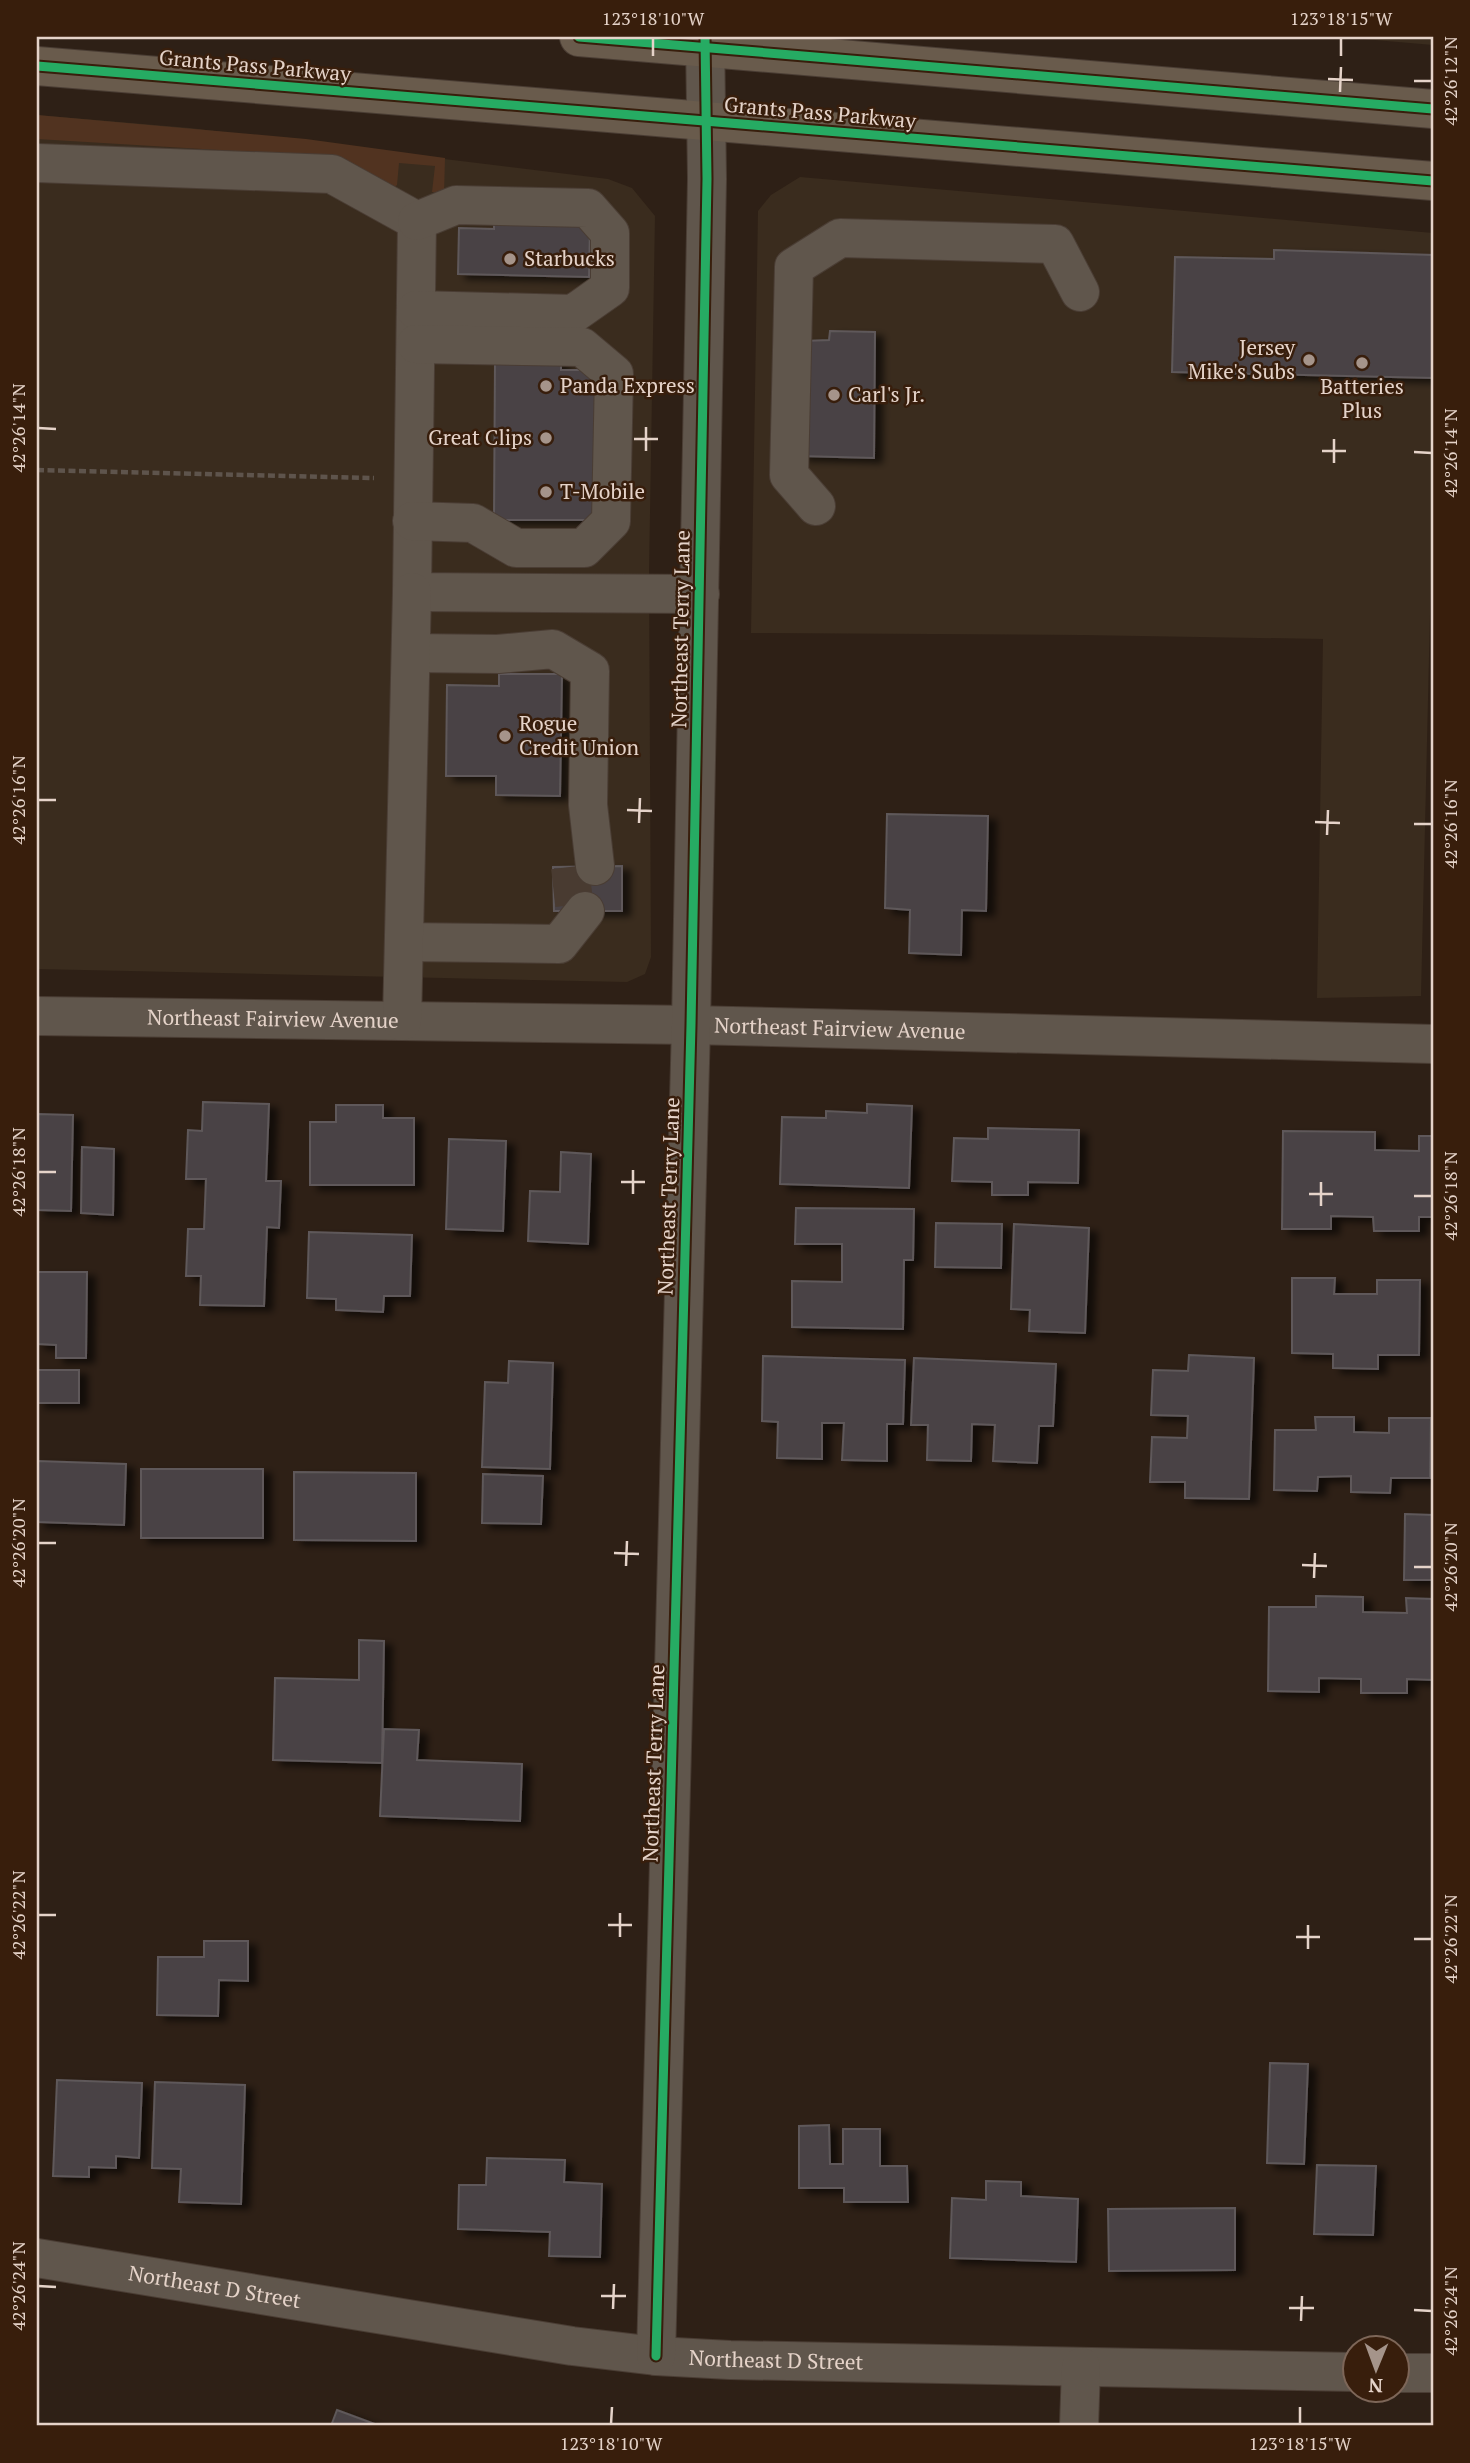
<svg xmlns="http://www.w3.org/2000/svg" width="1470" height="2463" font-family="'PT Serif',serif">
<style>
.commercial{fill:#3a2c1e}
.green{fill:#513320}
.building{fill:#494345;stroke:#5e585a;stroke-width:2;filter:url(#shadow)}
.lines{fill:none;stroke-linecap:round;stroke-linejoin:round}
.minor-tunnel{stroke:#493b31;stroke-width:38;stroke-dasharray:38 19;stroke-linecap:butt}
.minor-casing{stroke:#4a3d34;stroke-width:40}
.highway-casing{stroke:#4a3d34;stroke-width:40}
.path{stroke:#5e544c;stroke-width:4.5;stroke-dasharray:7 3.5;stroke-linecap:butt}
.minor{stroke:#60564c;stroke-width:38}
.highway{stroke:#695b4c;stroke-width:38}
.cycleway-casing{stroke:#381e0c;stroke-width:13}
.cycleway{stroke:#26ab63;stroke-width:9}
.ticks{fill:none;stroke:#e5d3c9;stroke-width:2.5}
.poi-dot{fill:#a5948a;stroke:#381e0c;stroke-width:2.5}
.labels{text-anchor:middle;stroke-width:5;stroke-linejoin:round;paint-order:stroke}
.street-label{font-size:21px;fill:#e5d3c9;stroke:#381e0c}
.poi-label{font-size:21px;fill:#e5d3c9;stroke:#381e0c;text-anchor:start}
.neatline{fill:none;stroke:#e5d3c9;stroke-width:2.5}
.ticks-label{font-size:18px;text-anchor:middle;fill:#e5d3c9}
</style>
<defs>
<filter id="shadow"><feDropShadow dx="8" dy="4.5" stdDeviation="3.5" flood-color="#0009"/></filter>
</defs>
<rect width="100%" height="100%" fill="#2e2016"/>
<g class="commercial">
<path d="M1340 37H1433V45Z"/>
<path d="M37 115 190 128 608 179 632 188 655 216 649 573 651 957 645 974 627 982 37 969Z"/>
<path d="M800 177 1433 233V488L1421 996 1317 998 1323 639 1082 635 751 633 758 211 771 195Z"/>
</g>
<path class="green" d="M37 115 306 139 445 158 444 194 432 192 435 166 399 163 397 185 393 188 354 164 336 157 37 139Z"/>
<g class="building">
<path d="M494 210 590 227 589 277 458 274 459 228 494 229Z"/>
<path d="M1274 250 1433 255V378L1172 372 1175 257 1274 259Z"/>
<path d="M830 331 875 332 874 458 800 456 804 341 829 340Z"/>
<path d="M495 361 561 362V370H599L598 520H494Z"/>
<path d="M499 674H562L560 796 496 795V776H446L447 685 499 686Z"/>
<path d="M887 814 988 816 986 911 962 910 961 955 909 953 910 910 885 908Z"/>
<path d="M622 866V911H554L553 867Z"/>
<path d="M203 1102 269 1104 266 1181H281L279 1228 267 1227 264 1306 200 1305 201 1276H186L188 1229H204L206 1179H186L188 1130 202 1131Z"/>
<path d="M867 1104 912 1106 909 1188 780 1184 782 1117 826 1118V1111L867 1113Z"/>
<path d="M336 1105H383V1118H414V1185H310V1122H336Z"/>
<path d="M37 1114 73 1115 71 1211 37 1210Z"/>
<path d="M988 1128 1079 1130 1078 1183 1028 1182V1195H992V1182L952 1181 954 1138 988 1139Z"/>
<path d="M1283 1131 1375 1132V1150L1419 1151V1136H1433V1217H1419V1231H1374L1373 1217 1331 1216V1229H1282Z"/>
<path d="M449 1139 506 1141 503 1231 446 1229Z"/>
<path d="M82 1147 114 1149 113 1215 81 1213Z"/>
<path d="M561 1152 591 1154 588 1244 528 1241 530 1191 560 1192Z"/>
<path d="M796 1208 914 1209 913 1260H904L903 1329 792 1327V1281L842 1282V1244H795Z"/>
<path d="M936 1223 1002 1224 1001 1268 935 1267Z"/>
<path d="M1014 1224 1089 1228 1085 1333 1029 1331 1030 1310 1011 1309Z"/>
<path d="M309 1232 412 1235 410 1296H384L383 1312 336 1310V1299L307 1298Z"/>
<path d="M37 1272H87L86 1358H56V1345L37 1344Z"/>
<path d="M1292 1278H1335L1334 1294H1377V1280H1420L1419 1355H1378V1369L1333 1368V1354L1292 1353Z"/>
<path d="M1189 1355 1254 1358 1249 1499 1185 1498V1482H1150L1152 1437 1187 1438 1188 1416 1151 1415 1153 1370 1188 1371Z"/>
<path d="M763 1356 905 1360 903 1424H887V1461L842 1460 844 1423H822V1459L777 1458 778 1422 762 1421Z"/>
<path d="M914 1358 1056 1364 1053 1426H1039L1037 1463 993 1461 995 1425 972 1424 971 1461 927 1460 928 1425H911Z"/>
<path d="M509 1361 553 1363 550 1469 482 1467 485 1382 508 1383Z"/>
<rect x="37" y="1370" width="42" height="33"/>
<path d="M1315 1417H1354V1432L1389 1433V1418H1431L1430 1478H1391L1390 1493 1351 1492V1476L1318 1477 1317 1491 1274 1490 1275 1430H1316Z"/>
<path d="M37 1461 126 1464 124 1525 37 1522Z"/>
<rect x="141" y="1469" width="122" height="69"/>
<path d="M294 1472 416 1473V1541L294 1540Z"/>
<path d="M483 1474 543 1476 541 1524 482 1523Z"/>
<path d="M1405 1514 1433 1515V1580H1404Z"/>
<path d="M1316 1596 1363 1597V1612L1407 1613 1406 1598 1433 1599V1680L1407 1679V1693H1361V1679L1319 1678V1692L1268 1691 1269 1607H1316Z"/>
<path d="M359 1640 384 1641 382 1763 273 1760 275 1678 359 1680Z"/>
<path d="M384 1729 419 1730 417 1760 522 1764 520 1821 380 1816Z"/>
<path d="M204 1941H248V1981L219 1980 218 2016 157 2015 158 1957H204Z"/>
<path d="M1270 2063 1308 2064 1304 2164 1267 2163Z"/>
<path d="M57 2080 142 2083 139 2158 116 2156V2168L89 2167V2177L53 2176Z"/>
<path d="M155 2082 245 2085 241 2204 179 2202 181 2169 152 2168Z"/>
<path d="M829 2125 830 2164H843V2129H880V2166H907L908 2202H844V2188H799V2126Z"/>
<path d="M487 2158 565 2160 564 2182 602 2184 600 2257 549 2256 550 2232 458 2229 459 2185H486Z"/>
<path d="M1317 2165 1376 2166 1373 2235 1314 2234Z"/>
<path d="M986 2181 1021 2182V2196L1078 2199 1076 2262 950 2258 952 2198 986 2200Z"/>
<path d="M1235 2208V2270L1109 2271 1108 2209Z"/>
<path d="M337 2410 380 2426H331Z"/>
</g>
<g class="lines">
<path class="minor-tunnel" d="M570 867 575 911"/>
<defs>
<g id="minor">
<path d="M37 163 332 174 417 221 412 592 700 594"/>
<path d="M416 310 573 314 610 288V233L588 208 456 205 417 221"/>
<path d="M816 506 789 475 794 267 840 238 1055 244 1080 292"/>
<path d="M412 521 473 523 516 548H584L611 521 614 374 582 347 416 344"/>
<path d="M411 653 498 654 553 649 590 671 588 805 595 866"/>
<path d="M404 942 559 944 585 911"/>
<path id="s1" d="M37 1016 691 1025 1433 1044"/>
<path d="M402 1021 412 592"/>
<path id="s2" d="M37 2258 572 2346 656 2356 730 2360 1354 2372"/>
<path d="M656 2356 691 1025 707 179 705 37"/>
<path d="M1396 2373H1433"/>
<path d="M1079 2426 1081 2367"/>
</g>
<g id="highway">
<path d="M579 37 1433 109"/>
<path d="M37 66 1433 181"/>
</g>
</defs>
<use href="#minor" class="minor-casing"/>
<use href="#highway" class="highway-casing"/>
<path class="path" d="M37 470 374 478"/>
<use href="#minor" class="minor"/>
<use href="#highway" class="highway"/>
<defs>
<g id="cycleway">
<path d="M579 37 1433 109"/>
<path d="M37 66 1433 181"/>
<path d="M656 2356 691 1025 707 179 705 37"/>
</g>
</defs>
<use href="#cycleway" class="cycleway-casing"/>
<use href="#cycleway" class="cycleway"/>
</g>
<path class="ticks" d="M653 56V38M1341 56V38M1328 79 1353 80M1414 81H1432M1340 92 1341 67M38 428 56 429M634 439H658M646 451V427M1322 451H1346M1414 452 1432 453M1334 463V439M38 800H56M627 810 652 811M1315 822 1340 823M639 823 640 798M1414 824H1432M1327 835 1328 810M38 1172H56M621 1182H645M633 1194V1170M1309 1194H1333M1414 1196H1432M1321 1206V1182M38 1543H56M614 1553 639 1554M1302 1565 1327 1566M626 1566 627 1541M1414 1567H1432M1314 1578 1315 1553M38 1915H56M608 1925H632M620 1937V1913M1296 1937H1320M1414 1939H1432M1308 1949V1925M38 2286 56 2287M601 2296H626M1289 2308H1314M613 2309 614 2284M1414 2310 1432 2311M1301 2321 1302 2296M611 2424 612 2407M1300 2424V2407"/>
<g class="poi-dot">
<circle cx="510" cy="259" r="7"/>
<circle cx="1309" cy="360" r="7"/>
<circle cx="1362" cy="363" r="7"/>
<circle cx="546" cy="386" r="7"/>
<circle cx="834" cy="395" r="7"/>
<circle cx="546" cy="438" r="7"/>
<circle cx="546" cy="492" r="7"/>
<circle cx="505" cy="736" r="7"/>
</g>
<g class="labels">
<g class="street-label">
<text transform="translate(255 66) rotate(5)" y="7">Grants Pass Parkway</text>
<text transform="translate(820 113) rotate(5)" y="7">Grants Pass Parkway</text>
<text transform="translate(681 629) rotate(-89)" y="7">Northeast Terry Lane</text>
<text dy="7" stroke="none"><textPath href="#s1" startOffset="236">Northeast Fairview Avenue</textPath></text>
<text dy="7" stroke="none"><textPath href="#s1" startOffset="803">Northeast Fairview Avenue</textPath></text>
<text transform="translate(669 1196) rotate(-88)" y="7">Northeast Terry Lane</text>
<text transform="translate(654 1763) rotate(-88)" y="7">Northeast Terry Lane</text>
<text dy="7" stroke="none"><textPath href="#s2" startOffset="180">Northeast D Street</textPath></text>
<text dy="7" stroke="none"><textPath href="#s2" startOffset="747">Northeast D Street</textPath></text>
</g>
<g class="poi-label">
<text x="524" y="266">Starbucks</text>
<text x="1295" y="355" text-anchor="end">Jersey<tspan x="1295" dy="24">Mike's Subs</tspan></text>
<text x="560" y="393">Panda Express</text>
<text x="1362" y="394" text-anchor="middle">Batteries<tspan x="1362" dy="24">Plus</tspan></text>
<text x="848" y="402">Carl's Jr.</text>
<text x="532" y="445" text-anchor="end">Great Clips</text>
<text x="560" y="499">T-Mobile</text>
<text x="519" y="731">Rogue<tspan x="519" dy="24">Credit Union</tspan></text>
</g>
</g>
<rect width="1470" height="2463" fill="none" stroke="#381e0c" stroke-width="77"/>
<g transform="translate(1376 2369) rotate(181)"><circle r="33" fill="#381e0c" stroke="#7d6658" stroke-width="2"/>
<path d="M0-5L12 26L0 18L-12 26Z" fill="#a5948a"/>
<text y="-10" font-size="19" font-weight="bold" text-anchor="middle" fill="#e5d3c9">N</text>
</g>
<rect x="38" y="38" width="1394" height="2386" class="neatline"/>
<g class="ticks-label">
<text x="653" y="25">123°18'10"W</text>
<text x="1341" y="25">123°18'15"W</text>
<text transform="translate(1451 81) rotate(-90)" y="6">42°26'12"N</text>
<text transform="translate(19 428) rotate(-90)" y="6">42°26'14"N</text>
<text transform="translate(1451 453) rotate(-90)" y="6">42°26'14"N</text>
<text transform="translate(19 800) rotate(-90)" y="6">42°26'16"N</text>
<text transform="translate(1451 824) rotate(-90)" y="6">42°26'16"N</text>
<text transform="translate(19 1172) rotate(-90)" y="6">42°26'18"N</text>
<text transform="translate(1451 1196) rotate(-90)" y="6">42°26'18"N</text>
<text transform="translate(19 1543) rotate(-90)" y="6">42°26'20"N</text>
<text transform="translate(1451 1567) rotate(-90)" y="6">42°26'20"N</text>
<text transform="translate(19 1915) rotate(-90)" y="6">42°26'22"N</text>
<text transform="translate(1451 1939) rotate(-90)" y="6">42°26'22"N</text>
<text transform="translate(19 2286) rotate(-90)" y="6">42°26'24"N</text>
<text transform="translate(1451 2311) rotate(-90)" y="6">42°26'24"N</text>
<text x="611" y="2450">123°18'10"W</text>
<text x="1300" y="2450">123°18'15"W</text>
</g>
</svg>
